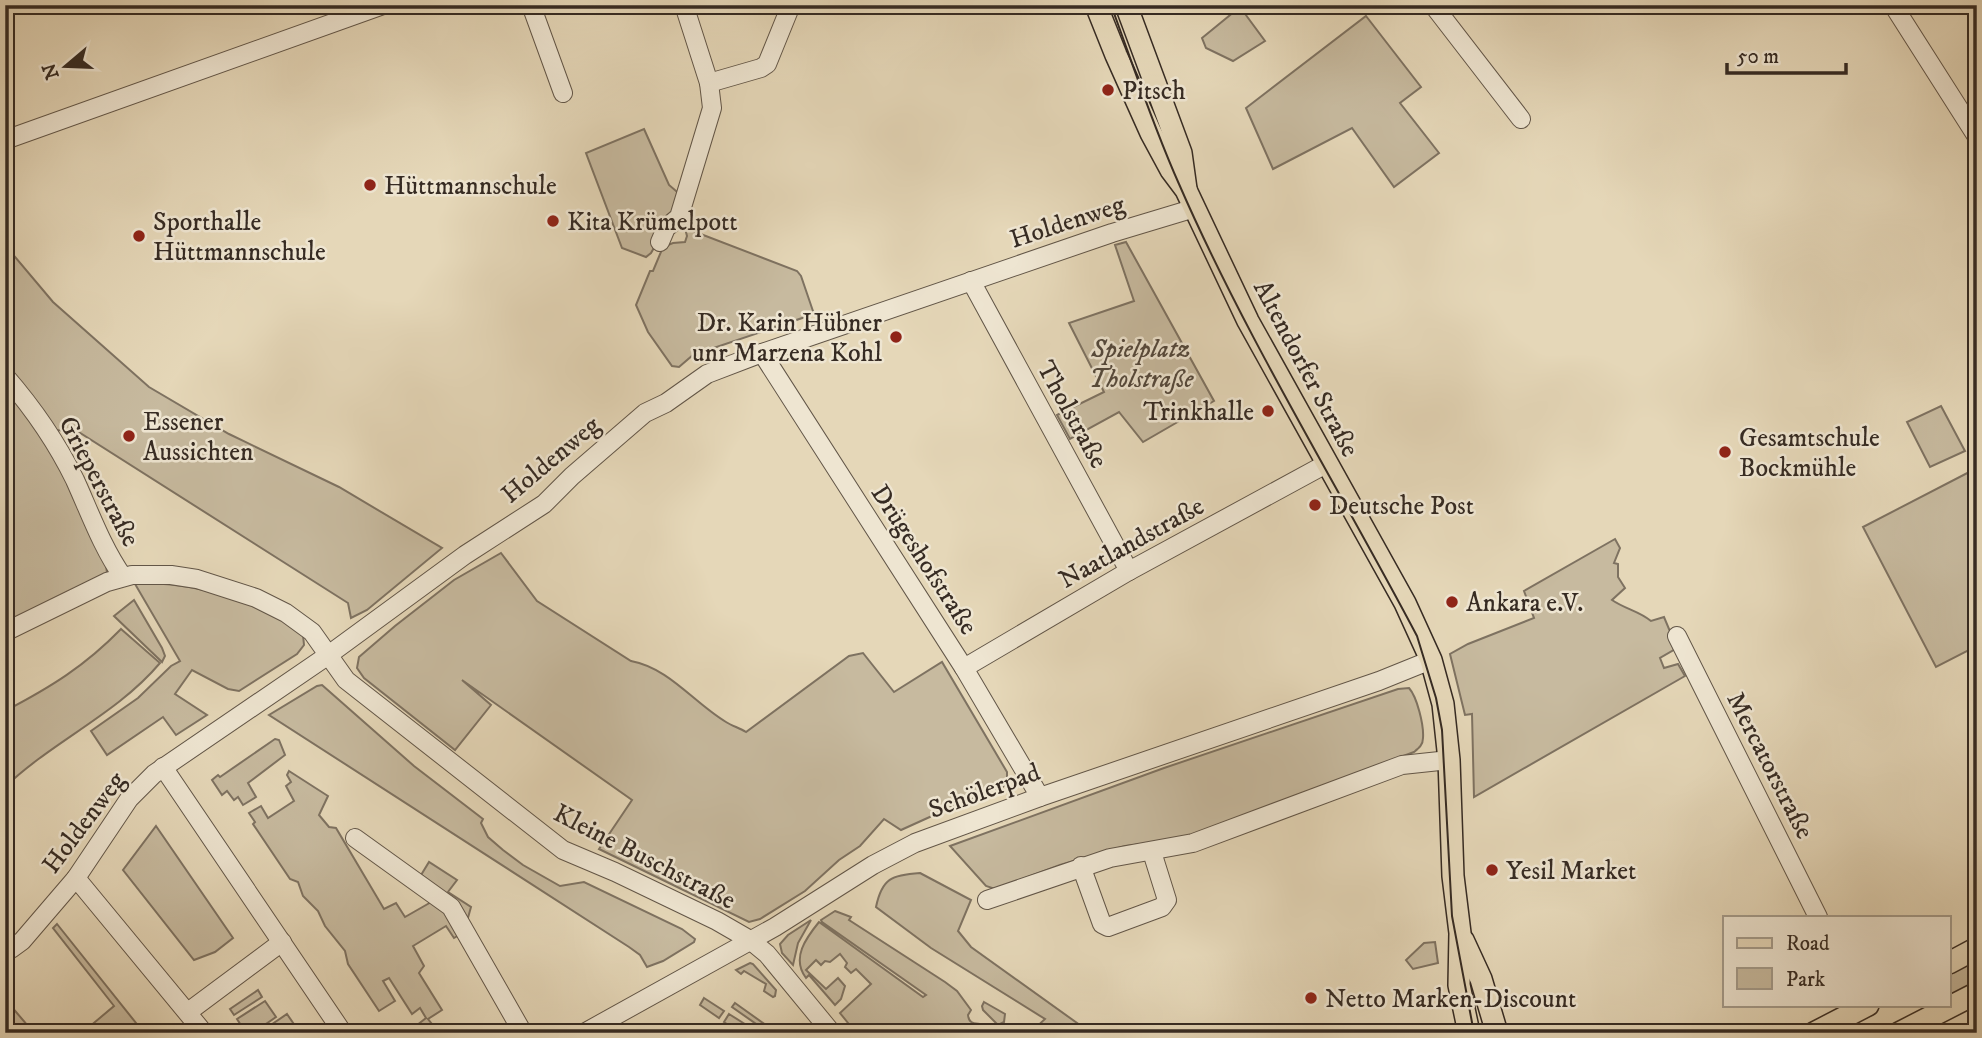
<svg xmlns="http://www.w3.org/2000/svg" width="1982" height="1038" font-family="'IM FELL DW Pica',serif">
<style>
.green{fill:#c7ba9f;stroke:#7e7261;stroke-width:2}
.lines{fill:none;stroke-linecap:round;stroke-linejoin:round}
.minor-casing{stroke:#625648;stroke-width:20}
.major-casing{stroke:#362b23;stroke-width:24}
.minor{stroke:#eee5d1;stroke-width:18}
.major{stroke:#e5d7b8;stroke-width:21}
.tram{stroke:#362b23;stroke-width:2}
.poi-dot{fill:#8f2418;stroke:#eee5d1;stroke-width:2.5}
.labels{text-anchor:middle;stroke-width:5;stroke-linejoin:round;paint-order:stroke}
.poi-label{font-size:26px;fill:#362b23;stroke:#eee5d1;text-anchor:start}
.street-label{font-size:26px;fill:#362b23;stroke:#eee5d1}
.park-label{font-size:26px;font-style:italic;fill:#53483c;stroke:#eee5d1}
</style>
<rect width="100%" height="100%" fill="#e5d7b8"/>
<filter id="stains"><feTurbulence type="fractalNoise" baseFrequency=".00286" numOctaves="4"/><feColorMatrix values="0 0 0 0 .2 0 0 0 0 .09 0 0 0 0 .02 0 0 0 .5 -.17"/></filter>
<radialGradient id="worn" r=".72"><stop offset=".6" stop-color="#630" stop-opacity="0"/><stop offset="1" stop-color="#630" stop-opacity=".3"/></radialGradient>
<g class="green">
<path d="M1240 7 1265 41 1233 61 1206 48 1202 38Z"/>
<path d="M1366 16 1421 87 1400 103 1439 153 1394 187 1352 128 1273 169 1246 108Z"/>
<path d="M644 129 669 185 683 197 651 253 646 257 622 248 586 153Z"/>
<path d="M685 228 797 271 801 276 814 314 693 355 679 367 672 366 648 332 636 305 650 271H653L663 247 673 243 685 242 687 236Z"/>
<path d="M1126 242 1214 401 1143 442 1119 412 1070 439 1057 415 1104 392 1069 323 1134 301 1115 245Z"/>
<path d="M5 245 53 302 149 387 229 434 339 487 442 548 367 610 351 618 348 603 77 431 53 430 5 368Z"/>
<path d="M5 385 27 414 66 477 106 565 107 573 104 579 5 624Z"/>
<path d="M1941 406 1965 451 1930 467 1907 422Z"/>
<path d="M1977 468V646L1936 667 1863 527Z"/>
<path d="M1615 539 1620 548 1614 563 1618 564V577L1625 588 1612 600C1625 609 1639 611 1651 621L1664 617 1677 648 1660 658 1664 668 1678 664 1685 676 1474 797 1472 714 1465 715 1450 654 1468 644 1534 618 1524 591Z"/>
<path d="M501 553 537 601 631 661C669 668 694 703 726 722 732 726 740 728 746 732L849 656 863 653 894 692 942 662 1007 772V781L1003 787 954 806 901 830 884 819 860 846 839 860 805 891 760 919 749 922 599 849 632 800 462 680 491 705 455 750 364 678 357 668 359 657 395 626 454 580Z"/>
<path d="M150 583C203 585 261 601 303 635L304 645 297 654 239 691 228 689 192 670 175 694 207 715 176 735 163 717 107 755 91 731 138 698 171 666 180 661 135 584Z"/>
<path d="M134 600 162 648 165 656 162 662 114 616Z"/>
<path d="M121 629 160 663C117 714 53 741 5 787V711C51 687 85 666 121 629Z"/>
<path d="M322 685 414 766 483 819 481 823 488 837 503 850 523 865 560 886 584 882 682 929 695 939 694 942 663 961 647 967 640 955 629 947 269 715 317 686Z"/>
<path d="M1409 688C1417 697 1424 725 1423 738 1423 745 1419 748 1414 752L1178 840 1125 846 1060 865 995 889 986 886 950 846 1164 768 1398 689Z"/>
<path d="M275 739 279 740 285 755 248 783 256 797 243 805 238 797 234 800 227 791 222 795 212 780 218 775 220 777Z"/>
<path d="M289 771 328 796 319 815 329 827 336 828 384 909 396 903 405 917 440 897 418 880 429 862 457 880 448 892 471 907 464 932 454 938 446 926 413 946 424 966 419 973 442 1010 428 1019 439 1033H407L426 1018 420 1008 412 1014 389 978 383 981 395 1001 379 1011 348 964 345 951 325 926 318 911 303 896 298 882 290 879 253 824 255 822 249 813 261 806 268 818 294 801 286 786 291 782 287 775Z"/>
<path d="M156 826 233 938 215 952 194 960 123 870Z"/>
<path d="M920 873 971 900 958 931 971 947 1091 1033H1030L1045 1019 931 948 876 907C882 878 892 875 920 873Z"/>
<path d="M835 911 851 917 849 920 945 982 957 991 971 1010 968 1015C969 1024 974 1023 981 1024L987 1033H843L840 1029 848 1023 840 1013 871 984 856 969 851 973 845 967 847 963 840 954 830 962 825 961 821 965 816 960 806 970 826 989 838 978 845 986 841 999 835 1005 809 975 806 978C791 958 806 938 819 922L923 997 926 995 822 922 821 920Z"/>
<path d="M811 920 798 943 793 965 782 953 780 944 788 935Z"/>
<path d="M57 924 144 1033H82L114 1006 53 928Z"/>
<path d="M1435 942 1438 963 1413 969 1406 960 1424 943Z"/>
<path d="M1977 958V984L1949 998V972Z"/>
<path d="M750 963 753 964 776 990 775 996 773 997 764 991 766 984 744 971 741 974 736 970Z"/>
<path d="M258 990 262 997 234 1015 230 1009Z"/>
<path d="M704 998 724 1011 719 1018 700 1005Z"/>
<path d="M5 999 34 1033H5Z"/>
<path d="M265 1001 276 1017 253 1033H246L237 1019Z"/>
<path d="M984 1002 1005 1014 1004 1022 998 1025 983 1010 982 1006Z"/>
<path d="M735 1003 777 1033H769L732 1007Z"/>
<path d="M287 1014 300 1033H259Z"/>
<path d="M729 1014 748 1026 744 1033H734L735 1030 724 1022Z"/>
</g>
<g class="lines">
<defs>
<g id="minor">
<path d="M531 5 563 93"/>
<path d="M1433 5 1521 119"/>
<path d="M1893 5 1977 137"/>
<path d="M709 83 761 68 767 64 791 5"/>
<path d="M5 140 383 5"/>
<path d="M660 242 666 228 679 217 712 108 709 83 684 5"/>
<path d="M971 281 1129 571"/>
<path d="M762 353 964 668 1040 797"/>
<path d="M5 376C32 407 57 443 75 480 90 513 102 547 123 577"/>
<path d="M5 632 107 582 132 575H171L197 579 256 598 286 613 312 632 346 680 563 850 615 872 717 921 750 940 767 954 832 1033"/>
<path d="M1677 636 1818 917"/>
<path d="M964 668 1129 571 1326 464"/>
<path d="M163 767 343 1033"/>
<path d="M355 838 451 907 523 1033"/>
<path d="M1081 866 1102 924 1108 927 1162 907 1167 900 1152 852"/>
<path d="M76 878 204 1033"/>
<path d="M987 900 1110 858 1193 843 1402 765 1449 760"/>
<path d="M11 949 22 941 76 878 129 799 154 774 327 656 465 555 544 504 572 476 645 413 666 403 707 374 762 353 1112 233 1195 208"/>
<path d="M188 1012 282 942"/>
<path d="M584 1033 775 927 873 865 915 843 1040 797 1379 681 1431 660"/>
</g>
<g id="major">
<path d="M1096 5 1116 55 1151 133 1171 170 1186 190 1248 321 1405 603 1431 660 1443 704 1449 760 1453 876 1460 933 1459 985 1469 1033"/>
<path d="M1126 5 1181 153 1186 189"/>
<path d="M1463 940 1481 979 1497 1033"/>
<path d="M1949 963 1977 948"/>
<path d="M1814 1033 1868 1005"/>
<path d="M1899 1033 1977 993"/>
</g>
</defs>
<use href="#minor" class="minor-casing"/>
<use href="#major" class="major-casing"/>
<use href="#minor" class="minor"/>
<use href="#major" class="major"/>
<path class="tram" d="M1111 5C1133 65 1153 126 1179 184 1247 340 1338 486 1417 636L1436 698 1442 730 1452 916 1474 1033"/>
</g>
<g class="poi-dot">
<circle cx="1108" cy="90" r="7"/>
<circle cx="370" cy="185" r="7"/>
<circle cx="553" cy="221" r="7"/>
<circle cx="139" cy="236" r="7"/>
<circle cx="896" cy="337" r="7"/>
<circle cx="1268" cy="411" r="7"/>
<circle cx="129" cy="436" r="7"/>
<circle cx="1725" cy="452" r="7"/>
<circle cx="1315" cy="505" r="7"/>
<circle cx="1452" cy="602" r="7"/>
<circle cx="1492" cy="870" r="7"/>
<circle cx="1311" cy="998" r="7"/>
</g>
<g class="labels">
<g class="poi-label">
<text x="1122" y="99">Pitsch</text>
<text x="384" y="194">Hüttmannschule</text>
<text x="153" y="230">Sporthalle<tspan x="153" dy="30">Hüttmannschule</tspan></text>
<text x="567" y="230">Kita Krümelpott</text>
<text x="882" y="331" text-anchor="end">Dr. Karin Hübner<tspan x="882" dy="30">unr Marzena Kohl</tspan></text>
<text x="1254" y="420" text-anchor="end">Trinkhalle</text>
<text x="143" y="430">Essener<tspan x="143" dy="30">Aussichten</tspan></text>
<text x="1739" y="446">Gesamtschule<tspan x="1739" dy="30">Bockmühle</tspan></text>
<text x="1329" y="514">Deutsche Post</text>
<text x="1466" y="611">Ankara e.V.</text>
<text x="1506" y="879">Yesil Market</text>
<text x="1325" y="1007">Netto Marken-Discount</text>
</g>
<g class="street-label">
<text transform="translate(1067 221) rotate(-18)" y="9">Holdenweg</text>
<text transform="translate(1307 368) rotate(62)" y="9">Altendorfer Straße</text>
<text transform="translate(1073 414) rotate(61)" y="9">Tholstraße</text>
<text transform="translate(550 459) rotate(-40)" y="9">Holdenweg</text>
<text transform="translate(100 481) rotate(62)" y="9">Grieperstraße</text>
<text transform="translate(1131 542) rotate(-29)" y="9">Naatlandstraße</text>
<text transform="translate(925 559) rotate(57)" y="9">Drügeshofstraße</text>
<text transform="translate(1771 765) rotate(63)" y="9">Mercatorstraße</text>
<text transform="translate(984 790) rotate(-20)" y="9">Schölerpad</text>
<text transform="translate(83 822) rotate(-53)" y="9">Holdenweg</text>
<text transform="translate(645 856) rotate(27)" y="9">Kleine Buschstraße</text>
</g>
<g class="park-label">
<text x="1141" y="357">Spielplatz<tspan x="1141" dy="30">Tholstraße</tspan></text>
</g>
</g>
<rect width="1982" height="1038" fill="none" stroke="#e5d7b8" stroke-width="28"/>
<rect x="7" y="7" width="1968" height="1024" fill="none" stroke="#362b23" stroke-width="3.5"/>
<rect x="14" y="14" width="1954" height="1010" fill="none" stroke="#362b23" stroke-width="2"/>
<rect x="1723" y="916" width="228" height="91" fill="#eee5d1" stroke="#a49b8b" stroke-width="2"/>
<rect x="1737" y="938" width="35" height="10" fill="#e5d7b8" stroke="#a49b8b" stroke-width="2"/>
<text x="1786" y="950" font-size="21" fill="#362b23">Road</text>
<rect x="1737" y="968" width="35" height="21" fill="#c7ba9f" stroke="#a49b8b" stroke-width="2"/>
<text x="1786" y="986" font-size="21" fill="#362b23">Park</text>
<g transform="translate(66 66) rotate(251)" stroke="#eee5d1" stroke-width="5" paint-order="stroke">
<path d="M0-5L12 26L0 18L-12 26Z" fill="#362b23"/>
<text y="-10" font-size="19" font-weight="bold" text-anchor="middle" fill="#362b23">N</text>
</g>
<path d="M1727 63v10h119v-10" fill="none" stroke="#362b23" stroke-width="3.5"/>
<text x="1737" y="63" font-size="21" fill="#362b23" stroke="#eee5d1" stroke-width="5" paint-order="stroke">50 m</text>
<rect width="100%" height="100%" filter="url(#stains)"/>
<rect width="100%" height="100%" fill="url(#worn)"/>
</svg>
